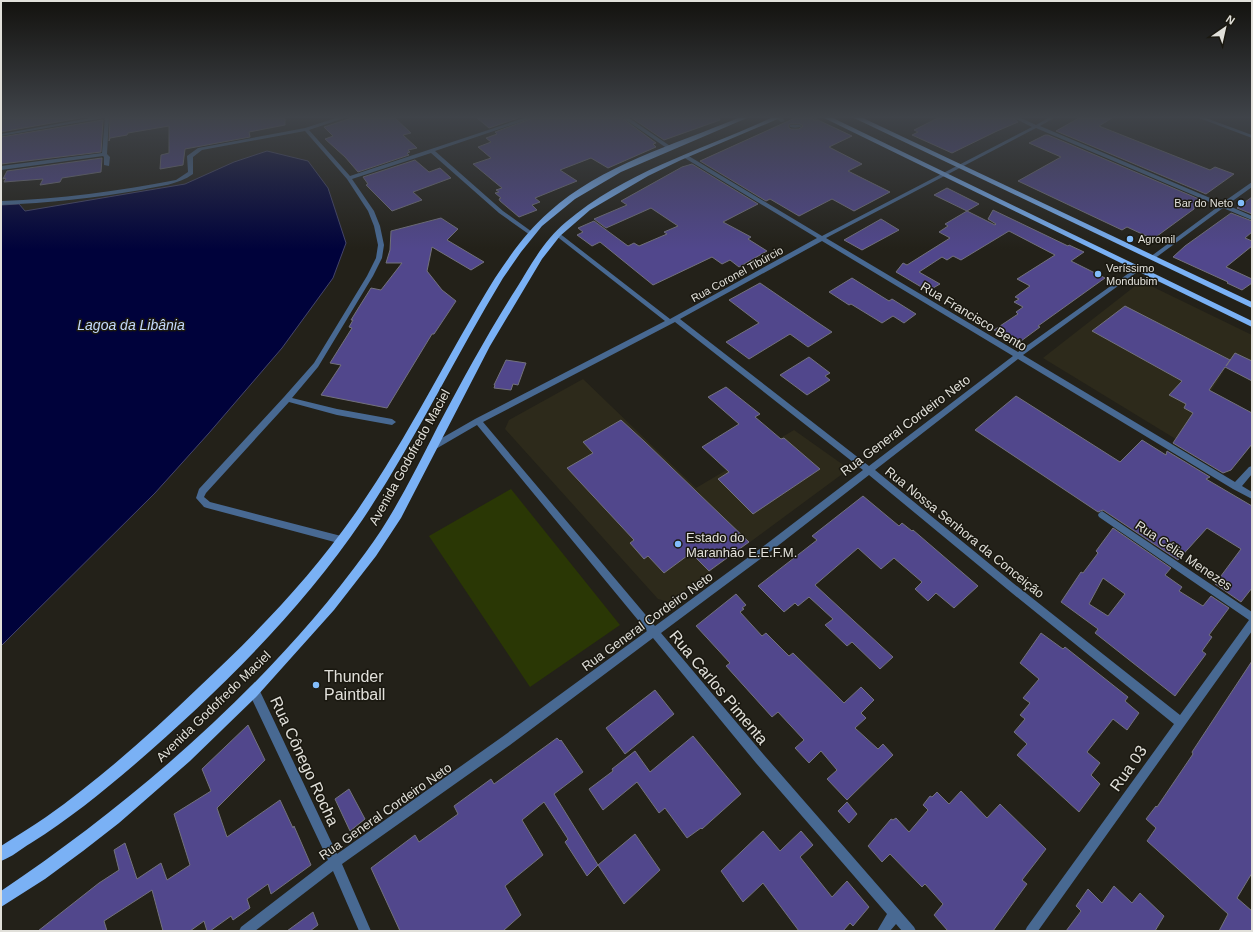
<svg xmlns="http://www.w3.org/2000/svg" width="1253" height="932" font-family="Arial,sans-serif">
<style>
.built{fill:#2d2a1b}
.green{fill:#2a3705}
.water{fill:#00023b;stroke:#44456b}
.building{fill:#51478c;stroke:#73727d;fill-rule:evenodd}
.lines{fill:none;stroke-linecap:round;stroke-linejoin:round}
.service{fill:#486992;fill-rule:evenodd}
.minor{fill:#486992;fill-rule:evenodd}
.primary{fill:#7ab1f5;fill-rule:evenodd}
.poi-dot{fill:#82bcfa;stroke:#1a1810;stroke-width:1.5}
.labels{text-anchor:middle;stroke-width:3;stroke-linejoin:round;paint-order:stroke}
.far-poi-label{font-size:11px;fill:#e1e0da;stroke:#1a1810;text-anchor:start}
.far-street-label{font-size:11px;fill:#e1e0da;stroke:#1a1810}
.street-label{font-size:13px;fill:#e1e0da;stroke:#1a1810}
.poi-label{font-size:13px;fill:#e1e0da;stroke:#1a1810;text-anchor:start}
.water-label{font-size:14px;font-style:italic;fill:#c4dafe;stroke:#1a1810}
.near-poi-label{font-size:16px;fill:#e1e0da;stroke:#1a1810;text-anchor:start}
.near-street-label{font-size:16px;fill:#e1e0da;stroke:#1a1810}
</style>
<rect width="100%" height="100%" fill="#232119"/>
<g class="built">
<path d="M1139 283 1147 284 1252 335V363L1234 355 1179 441 1043 358Z"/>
<path d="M583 379 696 488 794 430 849 469 669 602 658 599 505 429 509 420Z"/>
</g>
<path class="green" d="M511 489 620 625 530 687 429 536Z"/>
<path class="water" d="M267 151 308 161 328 188 346 243 333 278 282 348 209 433 155 493 1 646V205L19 204 25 211 185 184 234 162Z"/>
<g class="building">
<path d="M1 118H80L1 132Z"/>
<path d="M110 118H285V125L249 132 250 137 185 149 183 165 160 169 161 155 169 153V126L128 133 127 135 110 138 109 141Z"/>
<path d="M352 118H395L411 133 403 135 417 148 408 150 410 152 407 153 409 155 358 172 345 157 325 139 333 136 324 127Z"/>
<path d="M477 118H518L489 128Z"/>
<path d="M533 118H622L656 143 653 144 656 147 608 168 591 158 560 170 577 181 535 198 540 202 532 205 537 210 519 217 500 201 499 199 501 198 495 193 499 192 496 190 502 188 473 164 491 158 478 147 491 142 486 138 497 134 495 132Z"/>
<path d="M632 118H719L720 120 664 140Z"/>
<path d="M795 118H812L815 121 818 120 852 136 829 147 862 164 848 171 890 192 854 211 832 199 799 216 770 199 766 201 700 161ZM789 124H800L803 126 799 129H791L789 128Z"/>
<path d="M938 118H1013L1018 122 997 131 952 153 912 135 918 132 914 130Z"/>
<path d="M1079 118H1112L1099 126 1210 170 1215 167 1234 174 1206 194 1056 131Z"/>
<path d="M103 120 101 152 1 164V137Z"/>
<path d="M1045 135H1048L1199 199 1194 203V209L1153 239 1127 227 1122 230 1018 181 1061 157 1029 143Z"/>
<path d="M102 158 101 172 62 178 60 182 40 185 43 179 4 182 6 178 3 179 7 171Z"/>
<path d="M415 160 429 172 440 168 451 178 413 192 422 200 392 211 366 185 368 184 363 177Z"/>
<path d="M692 164 758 204 723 222 751 237 748 239 767 251 739 267 730 260 722 264 712 257 653 285 600 242 592 246 577 235 583 232 578 228 594 221 628 246 634 243 639 246 667 234 664 232 678 226 651 208 606 228 594 219 627 205 621 201 682 167Z"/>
<path d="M947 188 979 204 967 211 995 225 996 224 988 219 993 210 1068 246 1069 245 1084 252 1071 261 1105 278 1038 326 1040 327 1017 344 994 330 1018 314 1016 312 1023 307 1014 302 1019 299 1015 297 1030 286 1017 279 1055 255 1009 231 961 260 953 256 947 260 942 257 919 272 940 284 928 291 896 272 903 263 907 265 950 238 939 232 948 226 945 224 967 211 934 195Z"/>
<path d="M1252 197V214L1237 208Z"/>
<path d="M1231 213 1252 221V232L1245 238 1252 241V246L1226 267 1252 279V283L1242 290 1227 283 1228 282 1173 257 1185 246Z"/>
<path d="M441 218 458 229 447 240 484 262 471 270 432 247 427 271 442 290 456 301 434 334H432L387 408 321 395 341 365 330 363 352 328 349 327 353 320H351L359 307 371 288 381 290 402 263H386L390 250 391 231Z"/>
<path d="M881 219 899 230 862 250 844 240Z"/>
<path d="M852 278 889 301 892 299 916 314 904 323 893 316 882 323 851 304 849 305 829 292Z"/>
<path d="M760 283 814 320 832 332 808 347 790 334 749 359 726 342 759 323 729 300Z"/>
<path d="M1125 306 1230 360 1226 366 1235 353 1252 361V381L1225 367 1209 390 1252 413V444L1231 470 1223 473 1173 443 1193 413 1184 408 1186 404 1169 395 1182 381 1092 331Z"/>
<path d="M809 357 830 373 825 376 830 380 807 395 780 375Z"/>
<path d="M506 360 526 363 518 385 513 384 511 390 494 388 495 385H494Z"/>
<path d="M726 387 760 414 755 417 781 439 784 438 820 469 753 514 718 479 729 472 702 447 739 424 708 397Z"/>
<path d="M1016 396 1120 462 1142 440 1166 455 1167 451 1210 477 1206 479 1252 506V588L1241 602 1215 584 1241 549 1207 528 1178 560 1103 510 1098 512 975 430Z"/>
<path d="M621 420 645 442 749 542 709 571 691 553 664 573 648 556 644 559 630 543 634 540 567 468 593 453 583 442Z"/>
<path d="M863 496 899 526 902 523 912 531 913 530 978 586 954 608 936 593 928 601 915 589 922 582 894 558 881 569 858 548 815 585 893 657 880 669 852 642 847 646 825 625 833 619 809 597 798 606 795 603 784 612 758 586 817 540 812 536Z"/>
<path d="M1113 528 1171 568 1165 575 1182 587 1179 591 1203 606 1211 596 1229 608 1209 635 1212 637 1202 651 1206 654 1175 696 1095 633 1098 629 1061 602 1081 572 1083 573 1098 553 1096 551ZM1103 578 1125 594 1108 616 1089 604Z"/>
<path d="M736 594 746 605 742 608 744 609 740 612 762 636 766 633 789 656 793 653 844 703 861 687 874 700 861 713 866 718 855 728 878 749 883 744 893 755 847 800 827 779 837 770 821 751 809 763 795 748 804 740 778 712 772 717 726 666 730 663 696 626Z"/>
<path d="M1041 633 1063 649 1065 647 1128 697 1125 701 1139 713 1127 730 1113 719 1087 752 1100 763 1091 775 1100 784 1079 812 1017 755 1027 744 1014 732 1025 719 1020 715 1030 703 1023 698 1039 679 1020 663Z"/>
<path d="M1252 661V873L1237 898 1252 911V931H1219L1228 914 1147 841 1156 828 1146 819 1156 806 1157 807 1193 754 1192 752Z"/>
<path d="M655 690 674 714 625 754 606 728Z"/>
<path d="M248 725 265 760 217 808 227 837 280 800 293 828 294 826 311 865 271 894 268 884 247 899 250 908 233 920 231 916 210 931H207L204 921 190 931H163L152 890 104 921 107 931H38L99 883 119 870 114 850 125 843 137 879 161 863 167 880 190 865 174 814 211 791 202 769Z"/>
<path d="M693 736 741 794 702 829 701 828 687 838 665 808 659 813 637 782 603 810 589 789 613 771 612 769 635 751 650 772Z"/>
<path d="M557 738 560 741 561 740 583 772 554 794 598 865 587 876 565 842 568 839 544 802 522 820 543 855 505 886 521 915 503 931H400L371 868 415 835 419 842 458 814 454 806 491 779 494 784Z"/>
<path d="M349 789 365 819 350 831 335 799Z"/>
<path d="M961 791 987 818 1000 804 1046 849 1022 880 1027 884 993 931H948L934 915 943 904 925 884 922 887 890 854 882 862 868 846 891 819 893 820 896 818 909 832 928 810 923 805 930 796 932 797 937 792 949 804Z"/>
<path d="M847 802 857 814 849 823 838 811Z"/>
<path d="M763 831 780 851 801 831 813 845 800 857 832 897 847 881 869 907 853 926 850 923 843 931H799L763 883 743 902 721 871Z"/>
<path d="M635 834 660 870 624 904 598 865Z"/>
<path d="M1114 886 1132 903 1140 893 1164 916 1155 931H1066L1081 911 1076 906 1088 889 1102 903Z"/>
<path d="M313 912 318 925 310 931H287Z"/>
</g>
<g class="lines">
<g class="service">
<path d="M776 118H782L785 121 781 122Z"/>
<path d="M813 118H818L815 120Z"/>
<path d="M790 125H800L802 126C800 128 794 128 790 127Z"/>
</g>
<g class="minor">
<path d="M91 118H104L1 136V134Z"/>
<path d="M105 118H109L107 154 110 157 109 166 104 165V157L103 156 1 170V166L102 153Z"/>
<path d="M336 118H344L309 130 350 176 524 118H532L435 151 503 211 535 234 532 236 530 235 499 213 431 153 352 179 374 211 380 226 384 245 382 258 373 276 318 367 292 398 337 409 392 419 396 422 392 425 337 415 289 402 206 493 204 497 210 502 345 537 346 540 345 543 342 544 207 508 204 507 196 498 199 489 284 397 314 363 367 276 376 258 378 245 374 226 368 211 347 179 305 131 202 150 193 157V174C178 185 159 186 141 190 95 198 48 203 1 205V201C60 199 118 191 176 180L188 172 187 156 198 148 305 128Z"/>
<path d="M623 118H629L673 148 668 149Z"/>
<path d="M1014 118H1021L1036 125 1048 118H1054L1040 126 1222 203 1252 182V187L1227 205 1252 216V220L1223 208 1154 259H1150V257L1219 206 1036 128 826 238 1018 352 1136 268H1140V270L1023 355 1235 482 1249 467 1252 466V474L1242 486 1252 492V499L1233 489 1018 359 875 470 1013 583 1180 715 1249 620 1099 517 1098 515 1099 513 1102 511 1105 513 1252 612V631L1038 931H1025L1027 927 1174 724 1007 589 869 475 775 548 661 633 764 755 914 927 916 931H902L896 924 890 931H877L887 914 756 763 653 638 510 745 342 864 371 931H359L333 871 255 931H239L241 927 328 860 250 695 249 691 250 687 254 686 258 687 337 854 502 737 647 631 477 425 434 450H428L427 448 428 446 475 419 665 321 555 235V233H559L670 319 817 238 683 157V155H687L822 236 1032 127ZM822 241 1013 356 869 466 680 319ZM675 322 863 470 769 542 655 626 483 422Z"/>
<path d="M1199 118H1206L1252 135V138Z"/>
</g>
<g class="primary">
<path d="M738 118H747L621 172 575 199 542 226 521 252 503 278C455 357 415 441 363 519 301 611 218 692 134 765 101 793 68 820 31 843 21 849 12 857 1 861V846C16 836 32 827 46 817 100 779 150 734 198 688 255 635 309 579 354 515 407 440 447 356 495 278 511 254 527 231 549 212 601 165 674 145 738 118Z"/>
<path d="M771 118H780L681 160 648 176 590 210 560 236 542 259 490 346 401 518 376 556 334 610 257 696 190 761 119 823 83 851 45 879 1 907V891C136 800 270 684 366 552 395 513 416 469 438 426 463 379 488 333 516 289 531 265 544 240 566 222 626 171 702 150 771 118Z"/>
<path d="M824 118H833L1252 321V327Z"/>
<path d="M854 118H863L1252 302V308Z"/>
</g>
</g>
<linearGradient id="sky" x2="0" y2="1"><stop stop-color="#13120e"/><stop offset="0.47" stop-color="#3f4349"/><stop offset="1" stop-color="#3f4349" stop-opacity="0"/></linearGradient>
<rect width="1253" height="249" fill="url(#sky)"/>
<g class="poi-dot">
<circle cx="1241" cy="203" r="4"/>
<circle cx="1130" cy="239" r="4"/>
<circle cx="1098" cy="274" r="4"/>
<circle cx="678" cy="544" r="4"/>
<circle cx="316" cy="685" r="4"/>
</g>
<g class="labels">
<g class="far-poi-label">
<text x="1233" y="207" text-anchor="end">Bar do Neto</text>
<text x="1138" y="243">Agromil</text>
<text x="1106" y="272">Veríssimo<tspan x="1106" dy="13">Mondubim</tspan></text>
</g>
<g class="far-street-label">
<text transform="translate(737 274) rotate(-29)" y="4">Rua Coronel Tibúrcio</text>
</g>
<g class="street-label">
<text transform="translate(974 316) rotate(31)" y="5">Rua Francisco Bento</text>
<text transform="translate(905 425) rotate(-37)" y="5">Rua General Cordeiro Neto</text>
<text transform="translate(409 457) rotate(-61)" y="5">Avenida Godofredo Maciel</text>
<text transform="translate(965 532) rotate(39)" y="5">Rua Nossa Senhora da Conceição</text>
<text transform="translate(1184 555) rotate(34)" y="5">Rua Célia Menezes</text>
<text transform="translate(647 621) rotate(-36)" y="5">Rua General Cordeiro Neto</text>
<text transform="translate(213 706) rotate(-44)" y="5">Avenida Godofredo Maciel</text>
<text transform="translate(385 811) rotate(-35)" y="5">Rua General Cordeiro Neto</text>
</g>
<g class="poi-label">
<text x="686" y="542">Estado do<tspan x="686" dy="15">Maranhão E.E.F.M.</tspan></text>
</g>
<g class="water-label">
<text x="131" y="330">Lagoa da Libânia</text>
</g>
<g class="near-poi-label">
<text x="324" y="682">Thunder<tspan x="324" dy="18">Paintball</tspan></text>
</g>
<g class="near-street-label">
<text transform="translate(719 687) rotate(50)" y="6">Rua Carlos Pimenta</text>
<text transform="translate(305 761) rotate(65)" y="6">Rua Cônego Rocha</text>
<text transform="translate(1128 768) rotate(-55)" y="6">Rua 03</text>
</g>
</g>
<rect width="1253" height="932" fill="none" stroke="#e1e0da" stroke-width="4"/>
<g transform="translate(1225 28) rotate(34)" stroke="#1a1810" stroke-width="3" paint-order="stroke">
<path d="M0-3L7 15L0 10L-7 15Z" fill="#e1e0da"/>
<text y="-6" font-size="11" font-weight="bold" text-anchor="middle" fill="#e1e0da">N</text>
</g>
</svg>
